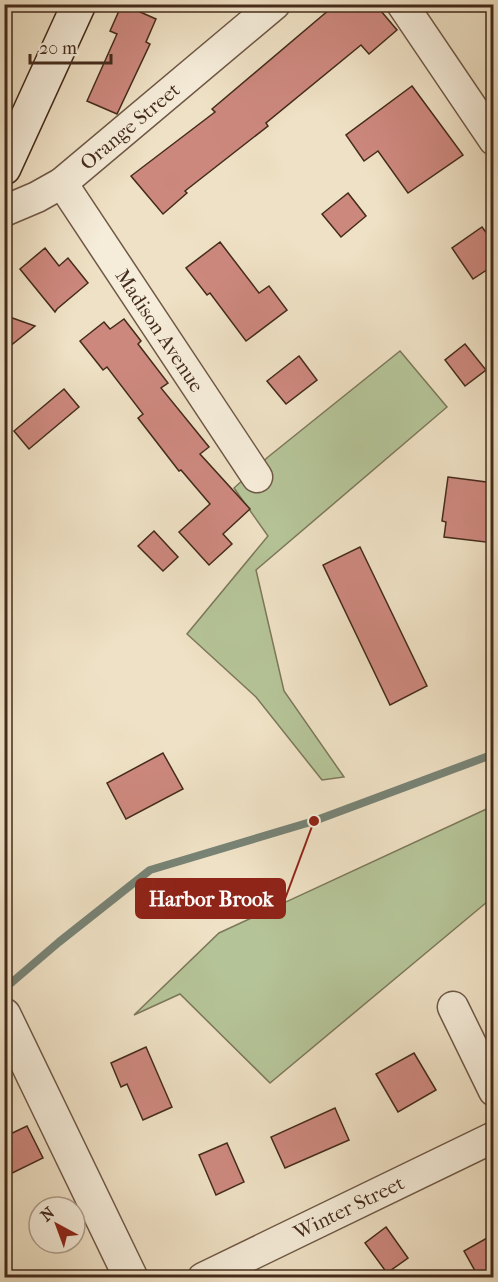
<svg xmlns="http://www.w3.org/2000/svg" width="498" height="1282" font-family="'IM FELL French Canon',serif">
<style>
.green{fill:#b5c498;stroke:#7c785a;stroke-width:1.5}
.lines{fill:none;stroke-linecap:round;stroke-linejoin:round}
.stream{stroke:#788375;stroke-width:8}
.building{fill:#cd887e;stroke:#442b1b;stroke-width:1.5}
.minor-casing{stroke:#6f5846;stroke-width:33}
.tertiary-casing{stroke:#6f5846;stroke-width:36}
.secondary-casing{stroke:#442b1b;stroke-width:36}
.minor{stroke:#f5ecd9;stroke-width:30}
.tertiary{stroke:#f5ecd9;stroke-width:33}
.secondary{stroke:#f5ecd9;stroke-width:33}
.labels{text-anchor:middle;stroke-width:4.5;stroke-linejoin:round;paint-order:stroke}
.street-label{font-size:20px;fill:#442b1b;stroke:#f5ecd9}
.leader{fill:none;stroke:#8f2418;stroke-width:2}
.callout-dot{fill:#8f2418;stroke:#f5ecd9;stroke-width:2}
.callout{fill:#8f2418;stroke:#8f2418;stroke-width:2}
.callout-label{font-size:21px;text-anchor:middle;font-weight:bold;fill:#fff}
</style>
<rect width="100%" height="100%" fill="#efe1c5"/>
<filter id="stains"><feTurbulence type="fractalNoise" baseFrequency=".00333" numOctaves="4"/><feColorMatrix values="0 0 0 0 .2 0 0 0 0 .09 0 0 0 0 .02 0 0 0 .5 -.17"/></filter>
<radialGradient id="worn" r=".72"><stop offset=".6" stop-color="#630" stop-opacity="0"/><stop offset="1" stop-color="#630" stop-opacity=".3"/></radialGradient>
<g class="green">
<path d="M400 351 447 407 256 570 284 691 344 777 322 780 256 697 187 634 268 536 234 488 268 457Z"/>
<path d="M493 806V897L270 1083 180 994 134 1015 219 933Z"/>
</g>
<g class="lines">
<path class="stream" d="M4 989 59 942 150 870 314 821 494 754"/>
</g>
<g class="building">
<path d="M122 4 156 19 146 42 150 44 117 114 87 101 117 34 110 31Z"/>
<path d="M336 4H375L397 30 369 54 361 45 266 123 268 126 185 191 187 193 163 214 131 176 215 112 212 109Z"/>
<path d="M412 86 463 155 408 193 378 151 364 161 346 135Z"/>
<path d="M348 193 366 216 341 237 322 214Z"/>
<path d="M482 227 494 243V265L473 279 452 248Z"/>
<path d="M220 242 259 293 269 286 287 310 246 341 210 293 207 295 186 268Z"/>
<path d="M45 248 59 266 68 258 88 283 57 309 55 312 20 269Z"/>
<path d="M4 315 35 326 4 351Z"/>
<path d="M124 319 141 341 138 344 168 383 161 388 209 447 200 454 250 509 223 534 232 544 209 565 179 532 210 504 181 470 179 471 138 418 143 414 107 367 103 370 80 341 104 322 110 329Z"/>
<path d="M465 344 486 370 465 386 445 360Z"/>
<path d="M299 356 317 380 286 404 267 381Z"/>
<path d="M64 389 79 407 29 449 14 431Z"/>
<path d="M448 477 494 483V543L444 537 446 522 442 521Z"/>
<path d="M154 531 178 557 163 571 138 546Z"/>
<path d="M360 547 427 686 390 705 323 565Z"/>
<path d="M163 753 183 789 126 819 107 783Z"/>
<path d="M146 1047 172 1107 143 1120 127 1084 121 1087 111 1063Z"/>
<path d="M414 1053 436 1090 398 1112 376 1074Z"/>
<path d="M335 1108 349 1140 285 1168 271 1137Z"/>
<path d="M27 1126 43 1158 4 1177V1137Z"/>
<path d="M227 1143 244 1182 216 1195 199 1155Z"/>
<path d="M386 1227 408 1258 387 1273 365 1243Z"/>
<path d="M494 1234V1278H479L464 1251Z"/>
</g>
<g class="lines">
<defs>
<g id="minor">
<path d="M402 4 494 140"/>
<path id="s1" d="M62 183 257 477"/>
<path id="s2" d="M4 211 37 197 62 183 275 4"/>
<path d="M453 1007 494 1091"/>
<path id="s3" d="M203 1278 494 1137"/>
</g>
<path id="tertiary" d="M4 1015 131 1278"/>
<path id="secondary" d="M4 168 79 4"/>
</defs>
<use href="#minor" class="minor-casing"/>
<use href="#tertiary" class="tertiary-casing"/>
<use href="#secondary" class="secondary-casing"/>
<use href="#minor" class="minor"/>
<use href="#tertiary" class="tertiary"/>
<use href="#secondary" class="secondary"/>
</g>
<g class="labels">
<g class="street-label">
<text dy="7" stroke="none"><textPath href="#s2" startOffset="153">Orange Street</textPath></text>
<text dy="7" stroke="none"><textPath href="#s1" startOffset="177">Madison Avenue</textPath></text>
<text dy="7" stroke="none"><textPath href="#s3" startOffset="162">Winter Street</textPath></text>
</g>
</g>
<path class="leader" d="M314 821L285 899"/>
<circle class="callout-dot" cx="314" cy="821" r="6"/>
<rect class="callout" x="136" y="879" width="149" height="39" rx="6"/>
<g class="callout-label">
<text x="211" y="906">Harbor Brook</text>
</g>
<rect width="498" height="1282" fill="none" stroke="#efe1c5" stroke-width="24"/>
<rect x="6" y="6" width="486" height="1270" fill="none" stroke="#442b1b" stroke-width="3"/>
<rect x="12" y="12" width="474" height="1258" fill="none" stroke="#442b1b" stroke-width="1.5"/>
<g transform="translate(57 1225) rotate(319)"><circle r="28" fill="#f5ecd9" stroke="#ae9f8d" stroke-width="1.5"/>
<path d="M0-4.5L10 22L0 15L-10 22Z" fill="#8f2418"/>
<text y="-9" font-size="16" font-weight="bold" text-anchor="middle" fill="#442b1b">N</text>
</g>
<path d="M30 54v9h81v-9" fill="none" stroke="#442b1b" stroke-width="3"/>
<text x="39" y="54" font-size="18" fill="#442b1b" stroke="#f5ecd9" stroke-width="4.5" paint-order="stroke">20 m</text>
<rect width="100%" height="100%" filter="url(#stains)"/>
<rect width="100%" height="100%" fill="url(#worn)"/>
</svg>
